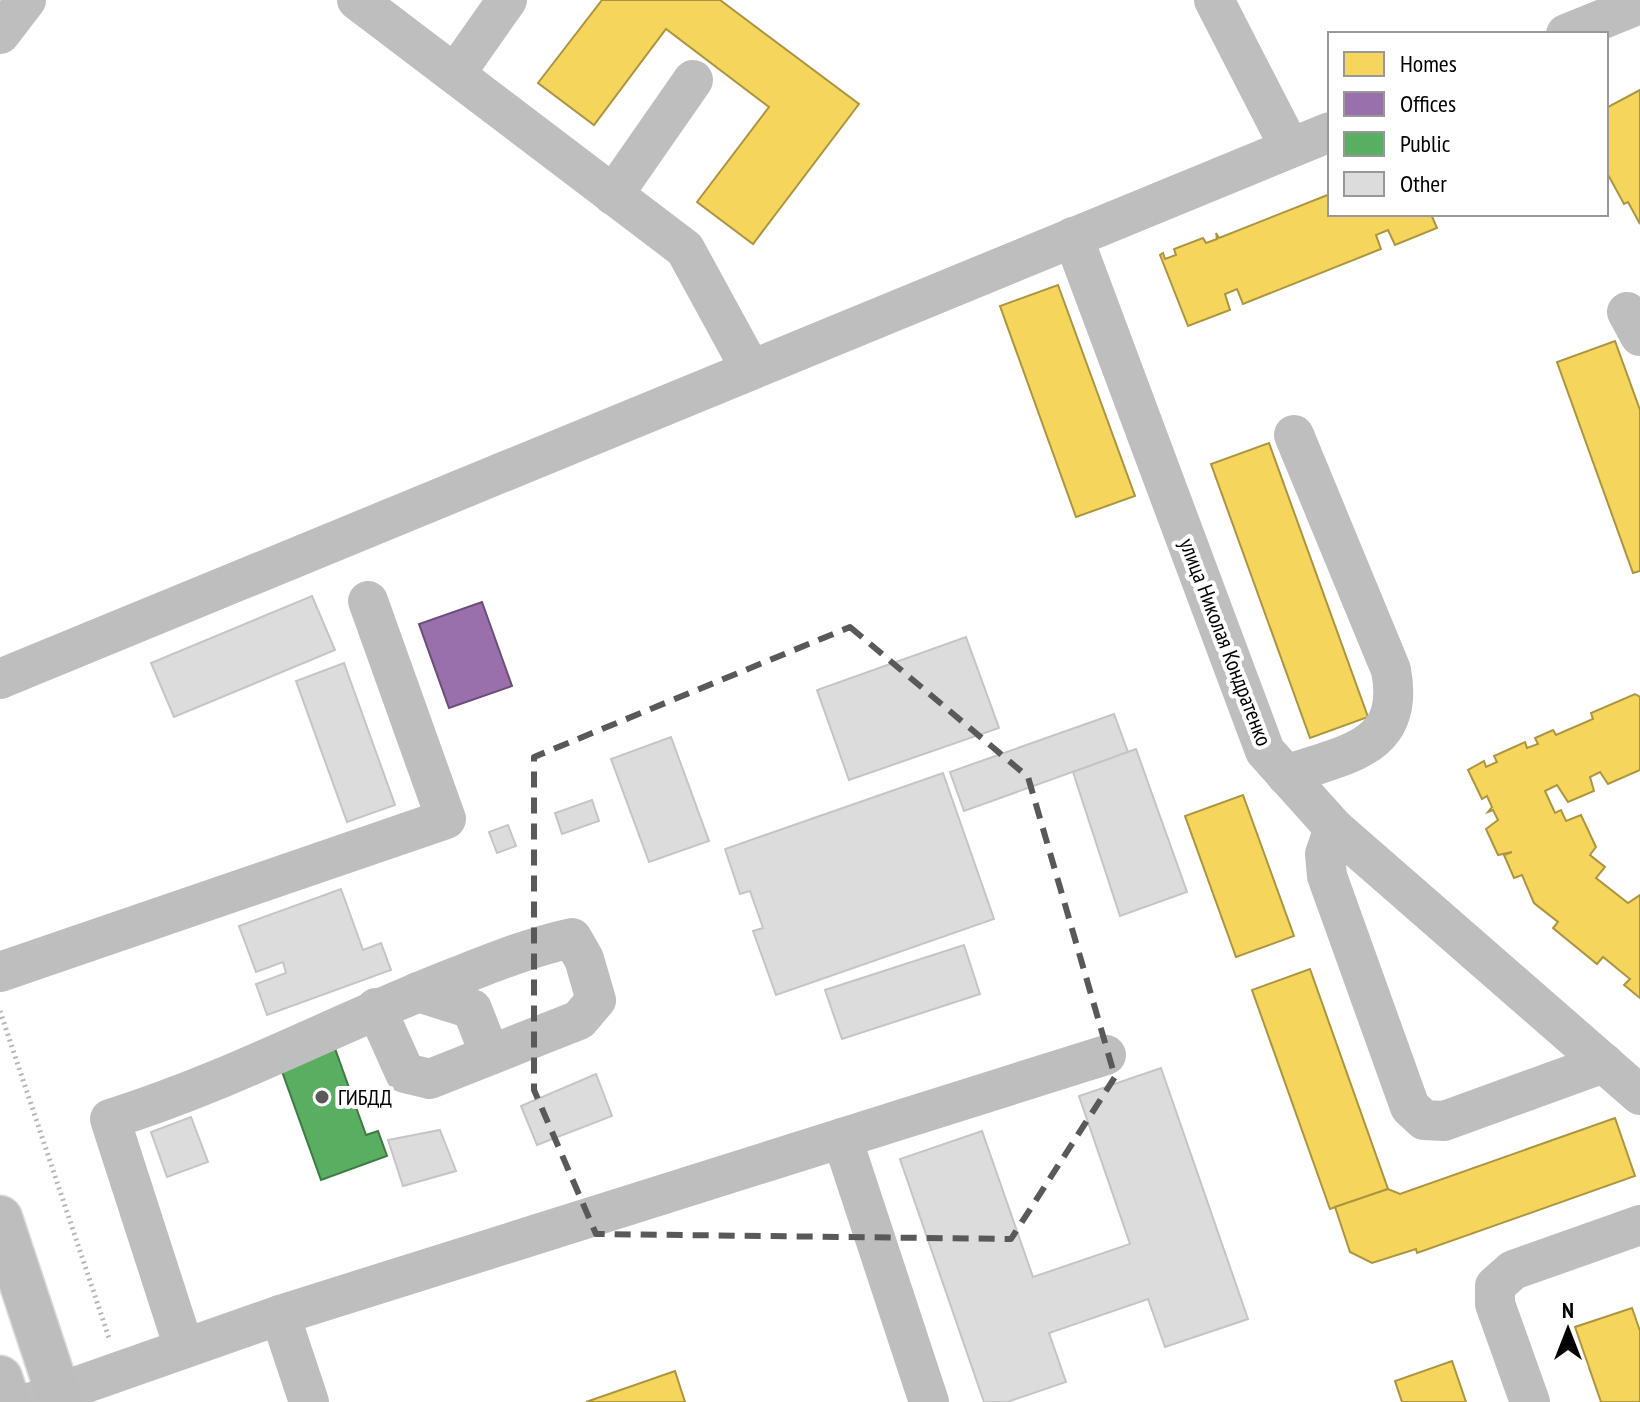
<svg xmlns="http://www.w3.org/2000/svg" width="1640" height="1402" font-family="'PT Sans Narrow',sans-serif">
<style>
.homes{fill:#f6d55c;stroke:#ac9540;stroke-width:2}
.offices{fill:#9970ab;stroke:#6b4e78;stroke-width:2}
.public{fill:#5aae61;stroke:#3f7a44;stroke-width:2}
.building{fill:#dcdcdc;stroke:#c5c5c5;stroke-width:2}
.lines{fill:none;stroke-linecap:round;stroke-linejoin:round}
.major-casing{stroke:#dbdbdb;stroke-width:47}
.path{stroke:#b8b8b8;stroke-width:5;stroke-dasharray:2 4;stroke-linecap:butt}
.minor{stroke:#bebebe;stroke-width:40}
.major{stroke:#bdbdbd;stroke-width:44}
.marked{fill:none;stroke:#595959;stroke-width:6;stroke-dasharray:16 10;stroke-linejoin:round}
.poi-dot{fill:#595959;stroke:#fff;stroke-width:3}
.labels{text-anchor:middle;stroke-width:8;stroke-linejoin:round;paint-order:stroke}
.street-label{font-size:22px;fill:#000;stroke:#fff}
.poi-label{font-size:22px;fill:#000;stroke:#fff;text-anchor:start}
</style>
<rect width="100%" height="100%" fill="#fff"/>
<g class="homes">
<path d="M602 0H720L859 104 753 244 697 202 769 107 666 29 594 125 538 83Z"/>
<path d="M1640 90V224L1628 202 1624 204 1606 171V108Z"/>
<path d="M1330 194V214H1431L1437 228 1395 245 1388 230 1376 235 1381 249 1243 304 1237 289 1225 294 1230 310 1188 326 1160 255 1163 253 1165 259 1176 255 1174 249 1203 238 1206 243 1217 239 1216 233 1219 238Z"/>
<path d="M1058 285 1135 496 1076 517 1000 306Z"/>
<path d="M1615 341 1640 410V571L1633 573 1557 362Z"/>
<path d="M1269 443 1368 717 1310 738 1211 464Z"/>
<path d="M1635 694 1640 697V770L1608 784 1600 772 1590 777 1594 791 1568 802 1557 785 1545 791 1555 813 1561 810 1566 821 1581 815 1596 847 1590 855 1605 867 1596 878 1628 903 1640 895V998L1624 985 1630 979 1603 957 1597 964 1553 928 1558 922 1534 903 1522 875 1514 878 1504 855 1512 852 1498 855 1486 829 1498 820 1493 810 1488 812 1492 807 1487 796 1482 799 1468 770 1484 761 1486 767 1497 762 1494 756 1525 742 1527 748 1538 744 1535 738 1553 730 1556 735 1593 719 1591 713Z"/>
<path d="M1243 795 1294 936 1236 957 1185 816Z"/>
<path d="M1310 969 1388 1189 1330 1209 1252 990Z"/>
<path d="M1615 1118 1635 1176 1417 1253 1416 1249 1372 1263 1350 1252 1335 1207 1388 1189 1400 1194Z"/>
<path d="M1632 1308 1640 1331V1402H1601L1575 1327Z"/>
<path d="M1452 1361 1466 1402H1402L1395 1381Z"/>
<path d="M675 1371 685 1402H586Z"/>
</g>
<path class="offices" d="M482 602 512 686 449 708 419 624Z"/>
<path class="public" d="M333 1043 366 1135 378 1131 387 1156 321 1180 279 1063Z"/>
<g class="building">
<path d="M312 596 335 650 174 717 151 663Z"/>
<path d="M966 637 999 728 849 780 817 690Z"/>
<path d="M344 663 395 805 347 822 296 681Z"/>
<path d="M1114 714 1128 752 964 811 950 772Z"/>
<path d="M671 737 709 841 649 862 611 759Z"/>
<path d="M1136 749 1187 892 1120 916 1073 772Z"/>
<path d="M943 773 994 919 776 995 753 931 763 928 750 891 740 894 725 849Z"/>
<path d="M592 800 599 821 562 834 555 813Z"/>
<path d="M508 825 516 846 497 853 489 832Z"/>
<path d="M341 889 363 950 381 943 391 970 267 1015 256 984 286 973 283 962 256 972 239 926Z"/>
<path d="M964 945 980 994 842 1039 825 990Z"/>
<path d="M1161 1068 1248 1319 1165 1347 1148 1299 1049 1333 1066 1382 1007 1402H984L900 1159 982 1131 1033 1277 1130 1244 1079 1096Z"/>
<path d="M596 1074 612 1116 537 1145 521 1106Z"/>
<path d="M191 1117 208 1162 167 1177 151 1132Z"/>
<path d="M440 1130 456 1171 403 1186 388 1140Z"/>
</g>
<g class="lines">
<defs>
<g id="major">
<path d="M0 1218 61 1402"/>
<path d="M0 1378 8 1402"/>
</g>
</defs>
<use href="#major" class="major-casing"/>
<path class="path" d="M0 1011 110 1341"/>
<g class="minor">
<path d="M357 0 685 249 751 370"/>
<path d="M1214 0 1290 148"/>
<path d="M0 34 26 0"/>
<path d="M1566 34 1640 4"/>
<path d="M455 74 507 0"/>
<path d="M613 195 693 80"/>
<path d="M1073 237 1265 751 1334 828 1640 1095"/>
<path d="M1627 312 1640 336"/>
<path d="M0 679 1330 132"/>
<path d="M1286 775C1345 754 1406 749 1391 670L1294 435"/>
<path d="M1334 828 1325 854 1327 876 1410 1107 1424 1120 1444 1121 1604 1063"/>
<path d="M0 972 446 819 368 601"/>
<path d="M418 992 472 1009 490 1055"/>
<path d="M842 1138 929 1402"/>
<path d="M280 1315 309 1402"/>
<path d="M184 1348 110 1119C229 1082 340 1022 456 977 494 962 531 947 572 938L584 959 596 1000 579 1020 430 1079 405 1073 376 1008"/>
<path d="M32 1402 280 1315 1106 1055"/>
<path d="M1530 1402 1495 1304V1286L1513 1270 1640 1225"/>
</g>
<use href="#major" class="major"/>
</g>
<path class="marked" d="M850 627 1028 777 1115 1077 1011 1239 596 1234 534 1090V757Z"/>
<circle class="poi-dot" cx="322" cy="1097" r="8"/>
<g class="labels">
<g class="street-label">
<text transform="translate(1226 642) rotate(69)" y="8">улица Николая Кондратенко</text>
</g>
<g class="poi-label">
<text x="338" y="1105">ГИБДД</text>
</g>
</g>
<rect x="1328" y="32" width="280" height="184" fill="#ffffff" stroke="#999999" stroke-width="2"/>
<rect x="1344" y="52" width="40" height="24" fill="#f6d55c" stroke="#999999" stroke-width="2"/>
<text x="1400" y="72" font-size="24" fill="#000000">Homes</text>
<rect x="1344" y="92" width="40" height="24" fill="#9970ab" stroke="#999999" stroke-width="2"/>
<text x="1400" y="112" font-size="24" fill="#000000">Offices</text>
<rect x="1344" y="132" width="40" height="24" fill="#5aae61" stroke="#999999" stroke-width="2"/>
<text x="1400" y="152" font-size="24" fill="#000000">Public</text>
<rect x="1344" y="172" width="40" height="24" fill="#dcdcdc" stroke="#999999" stroke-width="2"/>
<text x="1400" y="192" font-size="24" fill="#000000">Other</text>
<g transform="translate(1568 1330)" stroke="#ffffff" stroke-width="6" paint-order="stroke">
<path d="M0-6L14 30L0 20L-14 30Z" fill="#000000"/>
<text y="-12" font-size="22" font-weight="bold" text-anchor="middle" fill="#000000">N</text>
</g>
</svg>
